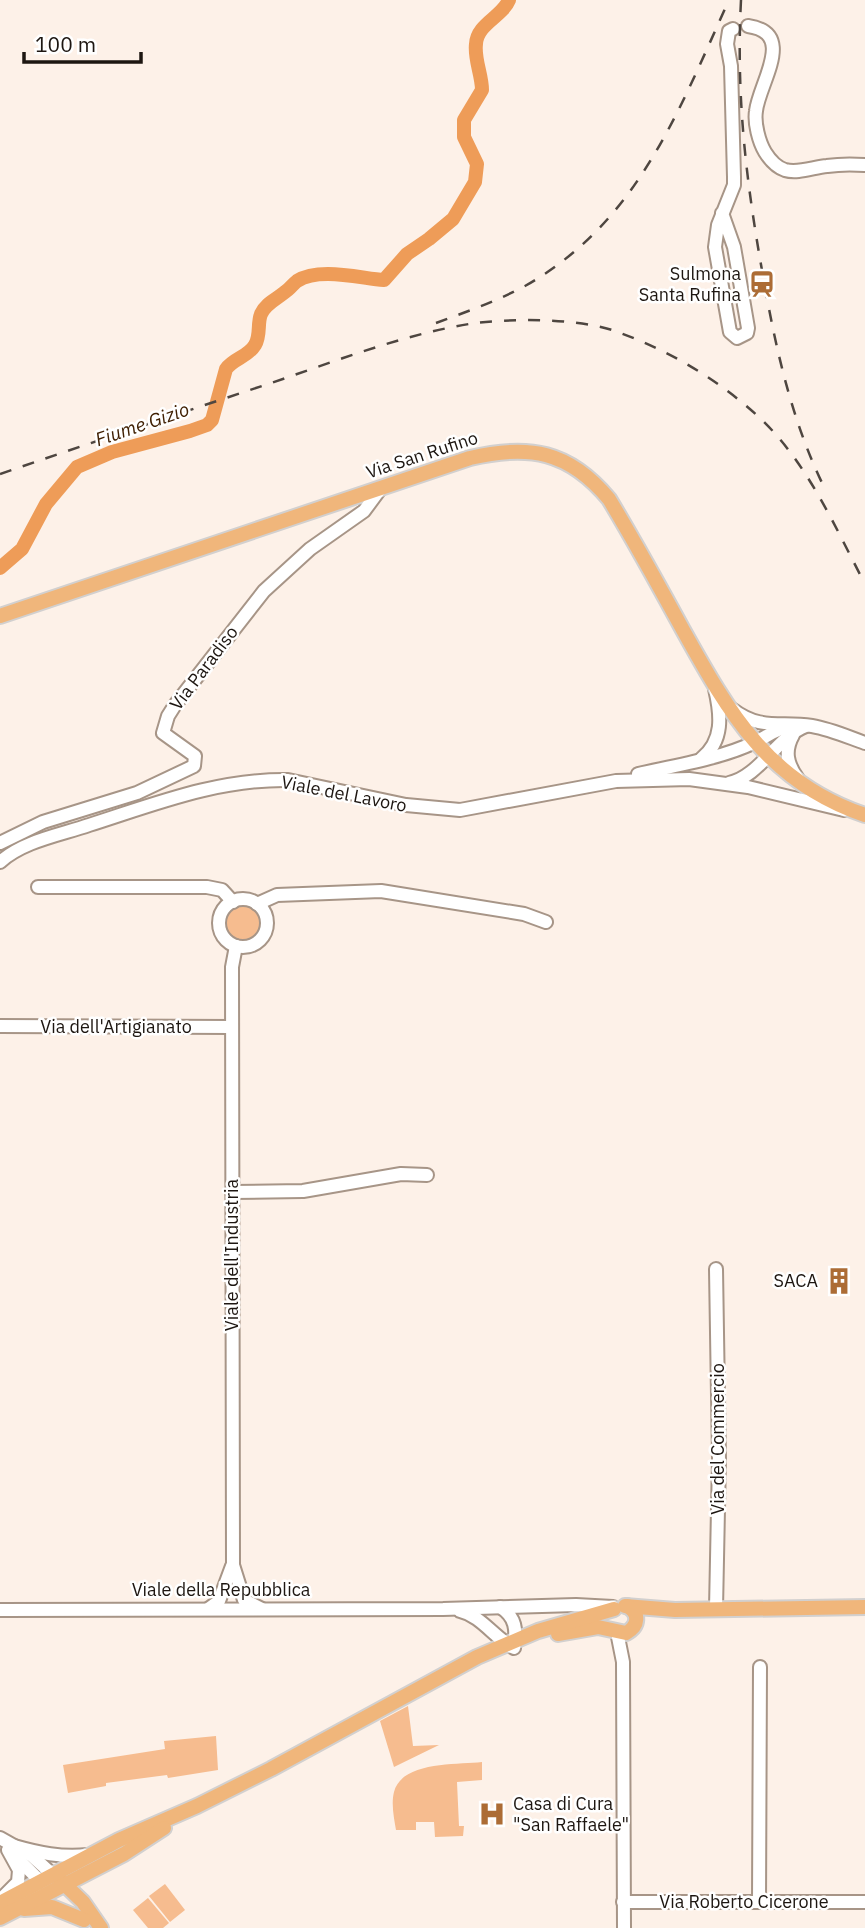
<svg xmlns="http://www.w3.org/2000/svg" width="865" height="1928" font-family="'IBM Plex Sans',sans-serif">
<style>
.green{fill:#f6bc8f}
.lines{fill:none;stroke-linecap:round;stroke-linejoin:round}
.river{stroke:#ee9c58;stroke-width:14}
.minor-casing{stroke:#a79587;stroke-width:16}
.major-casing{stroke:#d2d0cf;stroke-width:18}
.minor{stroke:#fff;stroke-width:12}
.major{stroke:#f0b67b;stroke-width:14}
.rail{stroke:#4e4640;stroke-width:2.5;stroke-dasharray:12 12;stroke-linecap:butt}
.labels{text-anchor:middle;stroke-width:5;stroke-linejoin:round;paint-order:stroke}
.poi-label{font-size:18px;fill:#1d1611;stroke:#fff;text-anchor:end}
.street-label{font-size:18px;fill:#1d1611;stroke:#fff}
.water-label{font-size:19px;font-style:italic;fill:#412104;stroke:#fff}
</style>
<rect width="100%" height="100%" fill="#fdf1e8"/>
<g class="green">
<circle cx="243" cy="923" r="19"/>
<path d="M408 1706 413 1746 439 1745 394 1767 380 1721Z"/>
<path d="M216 1736 218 1770 168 1778 167 1775 106 1783V1786L68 1793 63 1765 165 1749 164 1741Z"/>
<path d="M482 1762V1780L457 1782 459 1826H464L463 1836 435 1837 434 1822H416V1830H396C394 1818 391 1804 394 1792 402 1761 456 1765 482 1762Z"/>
<path d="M165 1884 185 1910 170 1922 149 1896Z"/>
<path d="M148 1898 169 1923 163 1928H148L133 1910Z"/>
</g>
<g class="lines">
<path class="river" d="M0 568 22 549 46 504 77 467 112 452 190 431 207 425 212 420 226 369C234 358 248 357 255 345 261 335 257 324 261 314 266 303 277 299 285 292 290 289 293 284 297 281 319 267 359 278 384 280L407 254 429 239 453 219 475 182 477 164 464 137V120L482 90C482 75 474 59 476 44 477 24 502 17 509 0"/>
<defs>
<g id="minor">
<path d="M748 26C797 33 759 83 756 111 754 123 759 142 765 152 770 160 776 167 785 170 798 174 814 167 827 166 840 164 852 164 865 165"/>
<path d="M722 213 734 247 748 328 747 333 737 338 730 332 715 247 718 225 734 185V177L731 66 727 44 729 31 733 29"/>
<path d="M732 709C761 731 780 721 812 726 830 729 848 737 865 743"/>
<path d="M793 735C784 751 787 764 798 779"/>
<path d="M701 759C724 741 721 715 715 689"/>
<path d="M638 774C674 766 723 758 755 742 768 736 776 729 790 726"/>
<path d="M729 783C759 777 777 737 806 726"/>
<path d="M0 843 43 822 137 793 194 766 195 756 163 733 168 716 175 705 264 591 310 549 364 511 381 488"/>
<path d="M0 862C23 841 60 835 89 825 155 804 217 779 288 780L406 805 460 810 616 781 689 779 748 787 844 810"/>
<path d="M38 887H207L222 890 233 902"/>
<circle cx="243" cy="923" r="24"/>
<path d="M257 904 277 895 381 891 524 914 546 922"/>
<path d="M236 946 232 967 233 1565 244 1600 262 1609"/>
<path d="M0 1026 232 1027"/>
<path d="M232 1192 303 1191 401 1174 427 1175"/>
<path d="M208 1609 219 1601 232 1566"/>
<path d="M716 1609 719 1459 716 1269"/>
<path d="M0 1610 443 1609 576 1605 613 1607"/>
<path d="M460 1611C482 1616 494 1638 514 1648 517 1630 516 1617 500 1607"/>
<path d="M617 1632 623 1662 624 1928"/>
<path d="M0 1838 32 1856 53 1875"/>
<path d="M14 1846C39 1853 61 1858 88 1855"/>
<path d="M16 1857 41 1882"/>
<path d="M1 1899 18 1882 19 1870 8 1850"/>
<path d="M623 1902H865"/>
<path d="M759 1902 760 1667"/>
</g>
<g id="major">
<path d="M0 616 470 458C529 444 569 451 609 499 635 542 659 586 683 630 729 713 769 783 865 815"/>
<path d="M625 1606 675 1610 865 1607"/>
<path d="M558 1634 598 1627 626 1633C639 1626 640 1613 627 1606"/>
<path d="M60 1880 83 1902 101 1928"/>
<path d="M0 1903 119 1840 197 1806 271 1769 477 1657 538 1631 614 1609"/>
<path d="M24 1909 52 1907 84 1920"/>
<path d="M0 1918 124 1854 164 1828"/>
</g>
</defs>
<use href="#minor" class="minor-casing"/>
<use href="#major" class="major-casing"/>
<use href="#minor" class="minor"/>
<use href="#major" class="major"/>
<g class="rail">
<path d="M741 0C736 97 746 181 763 276 776 350 792 423 826 491"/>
<path d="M436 323C466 312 497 301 525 286 638 222 678 112 729 0"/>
<path d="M0 474C90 443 181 413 271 383 336 361 402 335 469 324 509 318 573 318 612 330 667 349 718 379 761 419 808 464 835 527 865 584"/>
</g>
</g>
<defs>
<symbol id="station-bare" viewBox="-9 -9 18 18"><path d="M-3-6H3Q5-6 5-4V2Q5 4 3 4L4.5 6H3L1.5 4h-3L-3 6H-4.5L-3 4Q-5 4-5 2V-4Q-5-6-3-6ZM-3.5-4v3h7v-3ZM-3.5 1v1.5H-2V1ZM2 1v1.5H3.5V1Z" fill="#ac6c35" stroke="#fff" stroke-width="2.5" paint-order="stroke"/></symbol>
<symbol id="building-bare" viewBox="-9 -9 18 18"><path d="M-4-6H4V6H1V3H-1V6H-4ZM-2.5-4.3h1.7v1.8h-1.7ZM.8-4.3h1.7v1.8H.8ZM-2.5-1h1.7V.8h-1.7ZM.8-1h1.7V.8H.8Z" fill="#ac6c35" stroke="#fff" stroke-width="2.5" paint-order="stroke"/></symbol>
<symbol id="hospital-bare" viewBox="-9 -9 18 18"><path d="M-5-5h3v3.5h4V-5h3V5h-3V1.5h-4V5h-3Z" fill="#ac6c35" stroke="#fff" stroke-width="2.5" paint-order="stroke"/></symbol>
</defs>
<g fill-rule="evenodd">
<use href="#station-bare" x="743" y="265" width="38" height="38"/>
<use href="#building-bare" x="820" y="1262" width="38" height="38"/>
<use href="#hospital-bare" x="473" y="1795" width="38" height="38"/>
</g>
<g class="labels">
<g class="poi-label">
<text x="741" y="280">Sulmona<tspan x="741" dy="21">Santa Rufina</tspan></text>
<text x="818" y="1287">SACA</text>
<text x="513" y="1810" text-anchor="start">Casa di Cura<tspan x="513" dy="21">"San Raffaele"</tspan></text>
</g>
<g class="street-label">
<text transform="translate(422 455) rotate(-18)" y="6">Via San Rufino</text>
<text transform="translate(204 668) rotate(-53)" y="6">Via Paradiso</text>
<text transform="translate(344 794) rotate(11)" y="6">Viale del Lavoro</text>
<text x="116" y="1033">Via dell'Artigianato</text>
<text transform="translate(232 1255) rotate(-90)" y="6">Viale dell'Industria</text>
<text transform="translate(718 1439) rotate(-90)" y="6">Via del Commercio</text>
<text x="221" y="1596">Viale della Repubblica</text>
<text x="744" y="1908">Via Roberto Cicerone</text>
</g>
<g class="water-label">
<text transform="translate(142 424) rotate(-19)" y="7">Fiume Gizio</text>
</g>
</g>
<path d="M24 52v10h117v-10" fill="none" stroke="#1d1611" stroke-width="3.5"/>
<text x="35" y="52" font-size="21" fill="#1d1611" stroke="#ffffff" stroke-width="5" paint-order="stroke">100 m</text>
</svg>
